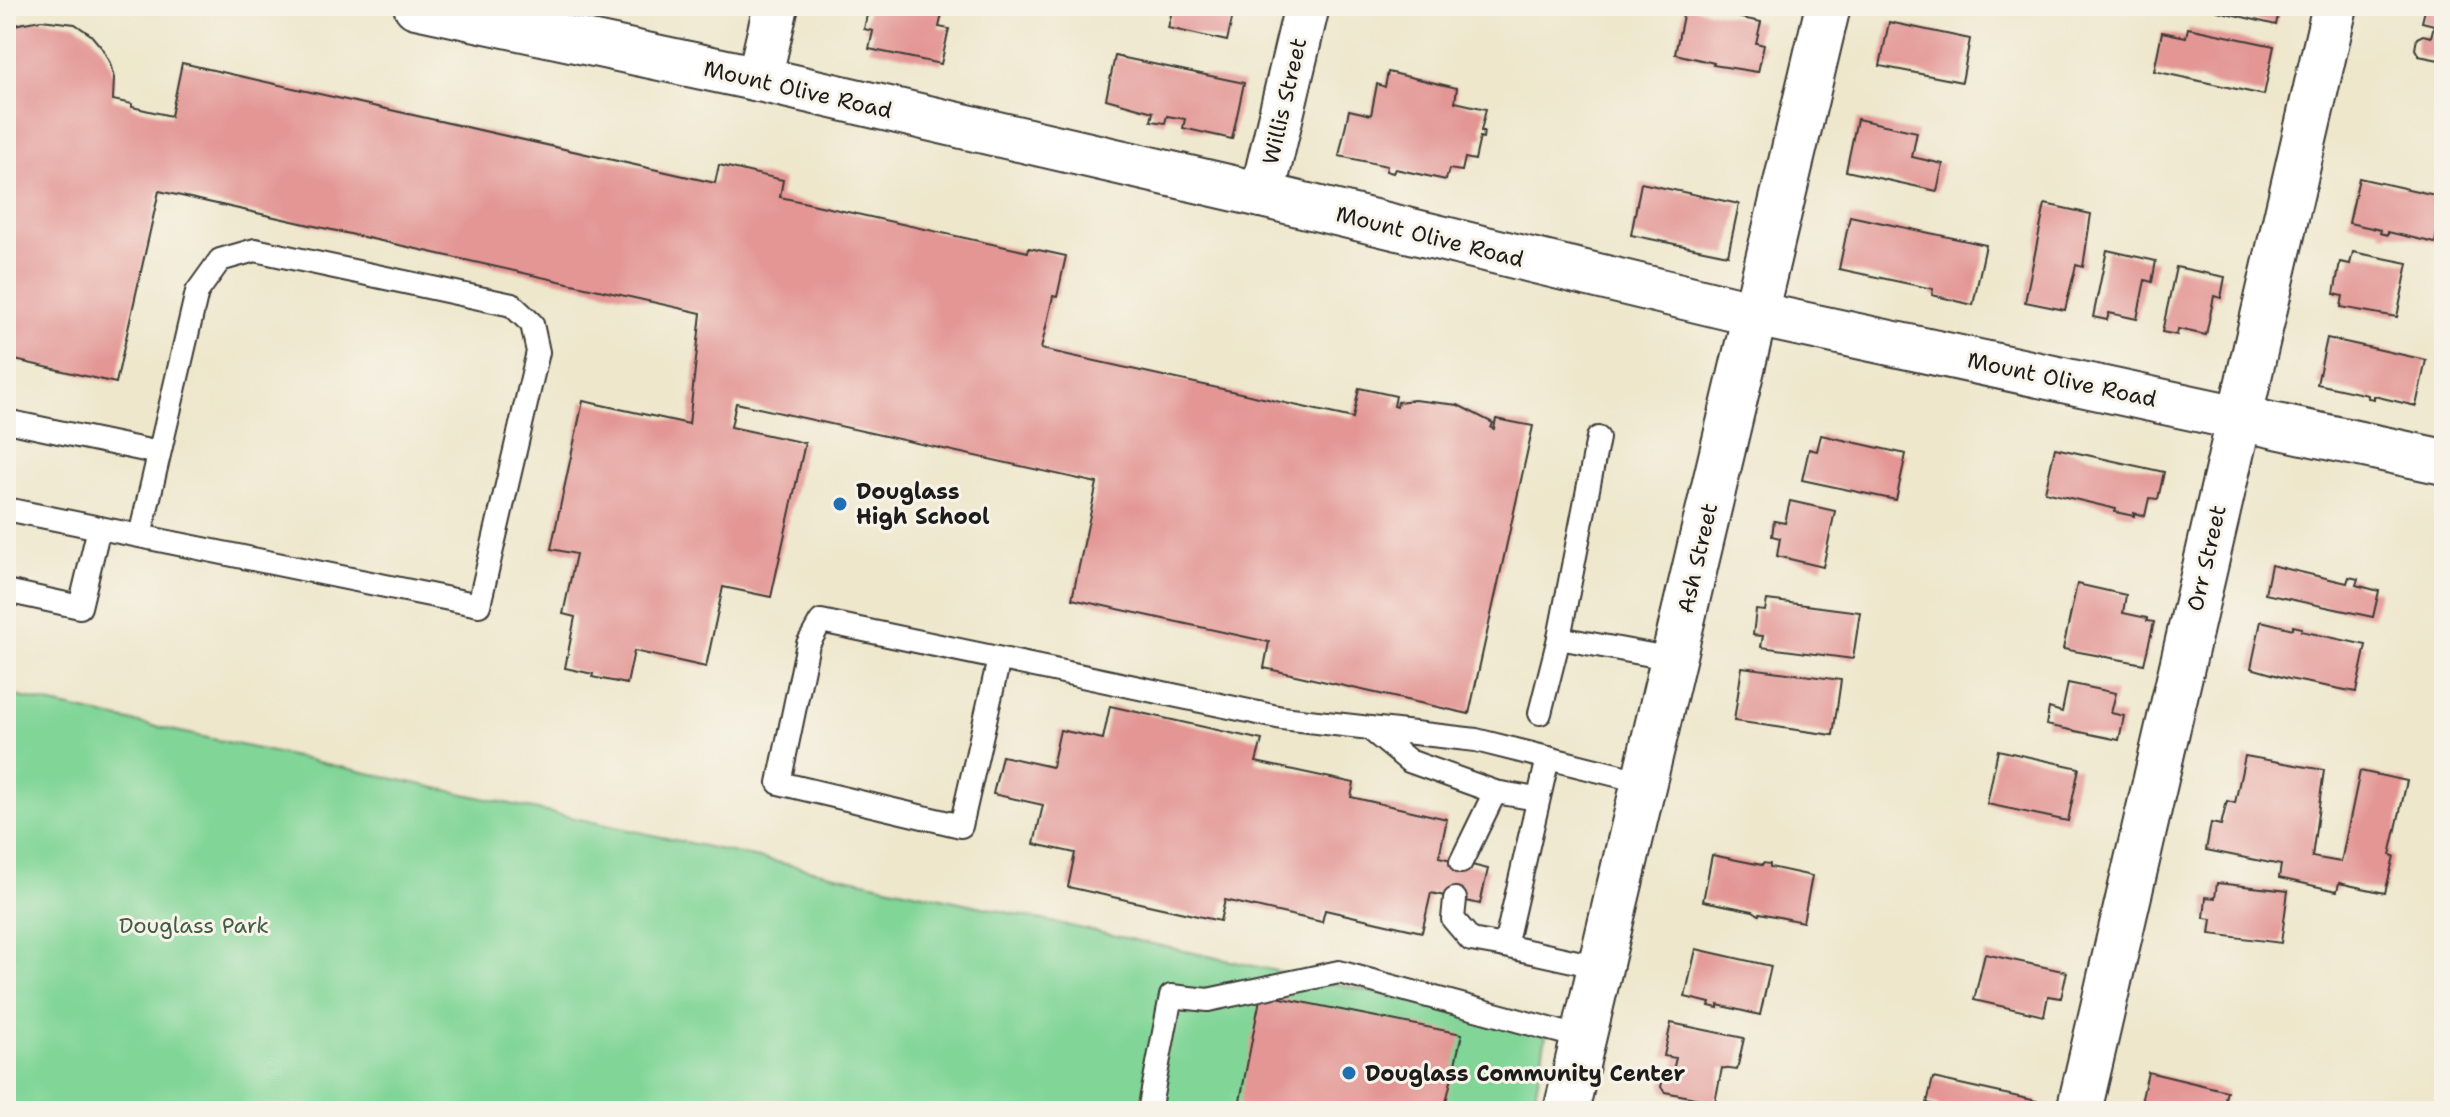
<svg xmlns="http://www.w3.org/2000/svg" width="2450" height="1117" font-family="'Shantell Sans',sans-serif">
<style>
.green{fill:#81d597;stroke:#4e785a;stroke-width:2}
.building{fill:#e39694}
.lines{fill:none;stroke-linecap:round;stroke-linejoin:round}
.lane-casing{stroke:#3c3a36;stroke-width:26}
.street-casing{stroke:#3c3a36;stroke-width:48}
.lane{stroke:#fff;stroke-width:22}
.street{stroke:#fff;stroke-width:44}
.poi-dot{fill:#1f6fb2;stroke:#f7f3e8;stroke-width:3}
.labels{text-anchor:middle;stroke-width:6;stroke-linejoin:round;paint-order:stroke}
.street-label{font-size:22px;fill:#1c1c1c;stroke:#f7f3e8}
.poi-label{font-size:22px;font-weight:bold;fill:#1c1c1c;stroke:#f7f3e8;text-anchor:start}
.park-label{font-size:22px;fill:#3f5d47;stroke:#f7f3e8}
</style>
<rect width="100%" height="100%" fill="#f7f3e8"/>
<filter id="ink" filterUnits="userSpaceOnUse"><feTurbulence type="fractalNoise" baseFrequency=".0125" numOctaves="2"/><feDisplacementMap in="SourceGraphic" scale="16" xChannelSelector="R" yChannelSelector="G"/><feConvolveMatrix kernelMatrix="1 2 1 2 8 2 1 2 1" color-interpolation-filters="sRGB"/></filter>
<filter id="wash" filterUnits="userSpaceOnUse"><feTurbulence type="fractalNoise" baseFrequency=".006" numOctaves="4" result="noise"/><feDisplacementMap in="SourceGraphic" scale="32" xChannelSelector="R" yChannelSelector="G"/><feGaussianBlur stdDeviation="1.8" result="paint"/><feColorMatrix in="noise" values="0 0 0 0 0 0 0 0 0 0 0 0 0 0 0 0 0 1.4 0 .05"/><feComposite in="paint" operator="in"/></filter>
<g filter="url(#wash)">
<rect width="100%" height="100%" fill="#eee7cc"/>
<path class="green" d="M6 694 1547 1030 1532 1111H6Z"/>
<g id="blocks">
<g class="building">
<path d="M869 6H944L939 27 949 29 941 64 869 49 873 31 864 29Z"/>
<path d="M1173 6H1235L1227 41 1168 28Z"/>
<path d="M1685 6 1761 22 1756 43 1764 45 1758 72 1713 65 1714 63 1675 54Z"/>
<path d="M2197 6H2280L2276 25Z"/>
<path d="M2426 6H2444V61L2419 56 2415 49 2417 38 2423 35 2431 37 2434 25 2422 22Z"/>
<path d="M41 20 75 24 91 35 102 48 110 63 114 78 113 100 132 104V107L171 116 182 63 715 183 719 165 783 180 780 197 1028 252 1029 248 1066 256 1057 297 1053 296 1041 349 1353 418 1359 388 1396 396 1394 406 1397 407 1398 402 1414 400 1458 405 1493 423 1491 428 1494 429 1496 419 1533 426 1469 714 1264 668 1269 642 1072 599 1097 483 736 403 731 427 805 443 771 597 723 587 706 667 634 651 627 684 592 677 593 674 565 668 575 617 563 614 576 554 551 549 583 401 689 424 701 313 159 191 116 383 6 358V33L19 24Z"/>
<path d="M1889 22 1970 39 1962 82 1880 66Z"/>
<path d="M2188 28 2274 46 2264 95 2154 71 2162 32 2186 37Z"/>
<path d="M1115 56 1244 83 1232 139 1183 128 1185 119 1167 116 1165 123 1151 121 1153 112 1106 99Z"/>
<path d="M1388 72 1457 88 1455 102 1486 109 1481 131H1484L1483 138 1480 137 1475 160 1465 158 1462 171 1449 169 1446 180 1395 169 1393 173 1386 171 1387 166 1339 156 1349 110 1371 115 1377 84 1385 87Z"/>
<path d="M1857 119 1917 132 1912 157 1943 164 1937 191 1846 171Z"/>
<path d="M2359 178 2444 197 2435 243 2388 232V235L2380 233 2381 230 2349 223Z"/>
<path d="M1641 183 1739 204 1728 255 1631 235Z"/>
<path d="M2045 204 2091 214 2083 267 2076 265 2065 310 2025 302Z"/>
<path d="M1850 216 1986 245 1973 305 1932 295 1933 289 1839 269Z"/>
<path d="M2107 250 2156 261 2152 282 2145 280 2137 319 2109 313 2107 320 2093 317Z"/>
<path d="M2353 252 2408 263 2397 317 2341 307 2343 296 2334 294 2340 262 2350 264Z"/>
<path d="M2176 267 2225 277 2221 298 2214 296 2206 335 2178 329 2177 335 2162 332Z"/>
<path d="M2327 338 2426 360 2416 406 2374 396V399L2368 398V395L2317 384Z"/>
<path d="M1821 435 1906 454 1896 500 1802 480 1809 449 1817 451Z"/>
<path d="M2055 448 2164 472 2158 499 2149 498 2145 516 2134 513V516L2115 512 2116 509 2045 492Z"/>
<path d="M1790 501 1835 511 1823 567 1777 556 1780 538 1772 536 1774 521 1785 523Z"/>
<path d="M2271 565 2347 583 2349 577 2358 579 2356 585 2379 591 2373 617 2265 594Z"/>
<path d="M2077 584 2126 595 2123 613 2147 618V621L2154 622 2144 664 2063 649Z"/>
<path d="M1767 600 1860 612 1853 659 1761 647 1763 636 1753 635 1756 610 1765 611Z"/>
<path d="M2261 621 2293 629V626L2302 628 2301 631 2366 645 2356 692 2289 679 2251 668Z"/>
<path d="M1742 667 1841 680 1833 735 1734 721Z"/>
<path d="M2068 683 2116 693 2111 713 2124 716 2119 740 2046 725 2049 708 2062 712Z"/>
<path d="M1110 706 1262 740 1256 762 1354 783 1351 797 1447 819 1439 857 1488 869 1480 904 1431 893 1422 932 1325 910 1322 922 1225 900 1220 921 1068 887 1075 853 1034 844 1043 805 993 794 1002 756 1052 767 1060 730 1103 739Z"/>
<path d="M1998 750 2079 768 2068 821 1987 804Z"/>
<path d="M2245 756 2324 770 2312 857 2341 862 2360 771 2407 781 2390 855 2394 856 2385 893 2339 883 2337 891 2279 878 2281 865 2206 850 2211 823 2221 825 2227 801 2235 803Z"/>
<path d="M1712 855 1762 865 1763 863 1770 864V867L1812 876 1803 922 1760 913 1759 915 1753 911 1703 901Z"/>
<path d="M2217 883 2288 891 2281 943 2210 934 2212 919 2204 918 2206 897 2215 898Z"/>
<path d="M1696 949 1771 966 1760 1015 1718 1005V1008L1709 1006 1710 1003 1685 997Z"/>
<path d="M1985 954 2067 972 2061 998 2048 996 2044 1016 1974 1000Z"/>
<path d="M1261 994 1462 1034 1444 1111H1238Z"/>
<path d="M1671 1023 1744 1038 1737 1070 1722 1068 1715 1102 1665 1092 1661 1087 1664 1073 1668 1069 1673 1070 1676 1058 1664 1056Z"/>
<path d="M2148 1072 2227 1091 2222 1111H2152L2140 1107Z"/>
<path d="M1933 1078 2037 1101 2035 1111H1960L1927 1103Z"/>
</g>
</g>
</g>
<g filter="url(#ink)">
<use href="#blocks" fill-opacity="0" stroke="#3c3a36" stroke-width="2"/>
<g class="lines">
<defs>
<g id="lane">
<path d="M6 421 159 453"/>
<path d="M6 509 479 605 538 352 532 324 512 305 255 250 220 260 197 292 140 536"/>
<path d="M6 591 80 607 99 528"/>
<path d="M1559 638 1598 438"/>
<path d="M999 659 961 826 779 783 808 644 821 621 1282 718 1476 740 1644 782"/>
<path d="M1540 713 1559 638 1673 659"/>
<path d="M1369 728 1409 761 1495 792"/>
<path d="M1548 758 1505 946 1600 967"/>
<path d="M1461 862 1495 792 1537 799"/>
<path d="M1455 899 1453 919 1471 940 1505 946"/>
<path d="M1149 1111 1171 996 1208 1000 1339 972 1583 1038"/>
</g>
<g id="street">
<path d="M416 6 759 79 1262 195 1755 314 2444 462"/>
<path d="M759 79 776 6"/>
<path d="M1262 195 1307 6"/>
<path d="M1566 1111 1828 6"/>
<path d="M2079 1111 2335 6"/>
</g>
</defs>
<use href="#lane" class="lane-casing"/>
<use href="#street" class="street-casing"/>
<use href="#lane" class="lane"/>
<use href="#street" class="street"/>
</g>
</g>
<g class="poi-dot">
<circle cx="840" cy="504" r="8"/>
<circle cx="1349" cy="1073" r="8"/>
</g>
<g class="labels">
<g class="street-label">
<text transform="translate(798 89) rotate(13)" y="8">Mount Olive Road</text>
<text transform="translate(1284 101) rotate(-77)" y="8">Willis Street</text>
<text transform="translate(1430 236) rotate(14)" y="8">Mount Olive Road</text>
<text transform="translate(2062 379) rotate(12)" y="8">Mount Olive Road</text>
<text transform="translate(1697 558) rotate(-77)" y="8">Ash Street</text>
<text transform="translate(2206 558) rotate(-77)" y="8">Orr Street</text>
</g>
<g class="poi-label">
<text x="856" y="499">Douglass<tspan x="856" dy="25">High School</tspan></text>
<text x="1365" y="1081">Douglass Community Center</text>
</g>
<g class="park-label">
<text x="194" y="933">Douglass Park</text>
</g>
</g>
<rect width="2450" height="1117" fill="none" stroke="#f7f3e8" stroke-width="32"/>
</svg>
